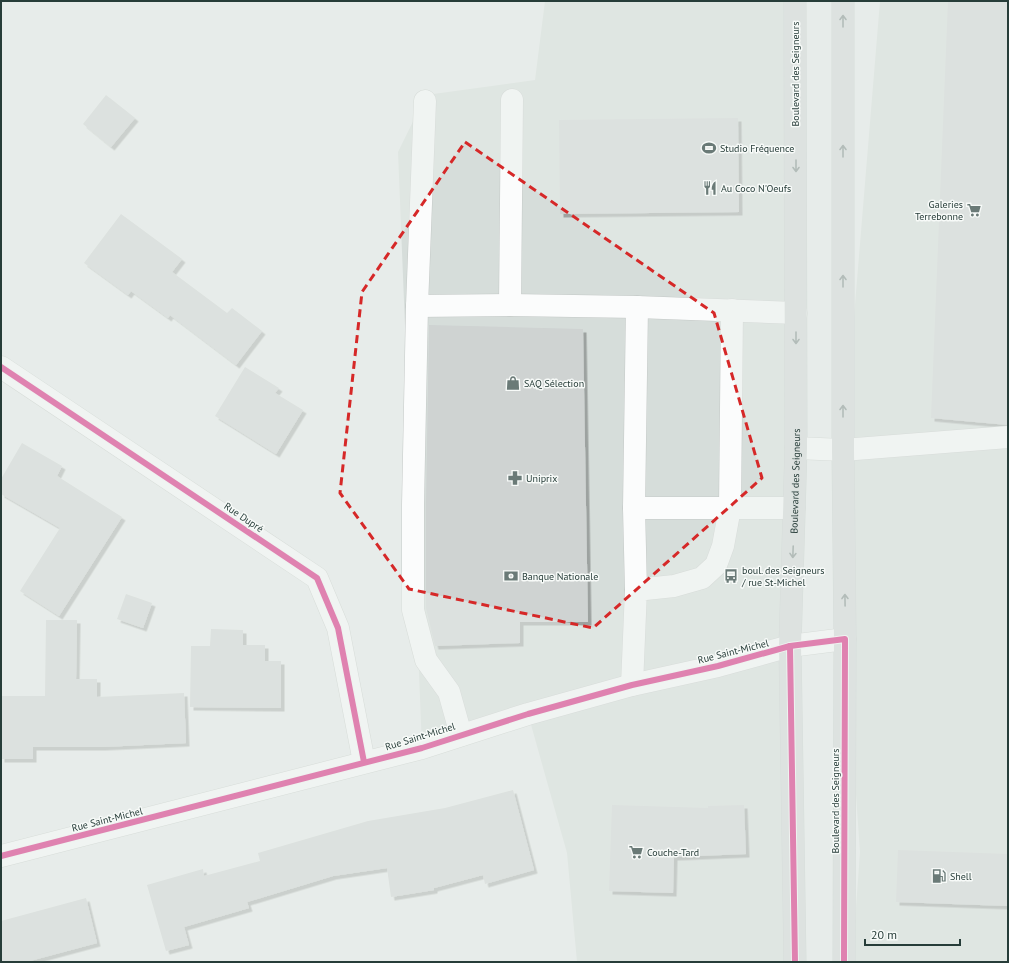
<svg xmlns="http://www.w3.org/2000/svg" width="1009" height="963" font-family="'PT Sans',sans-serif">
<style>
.built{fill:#d6ddda}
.building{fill:#cfd3d2;filter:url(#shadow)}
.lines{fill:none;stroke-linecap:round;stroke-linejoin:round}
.minor-casing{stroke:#c4c9c7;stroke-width:23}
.major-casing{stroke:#c3cac9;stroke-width:23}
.minor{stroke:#fbfcfc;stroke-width:22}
.major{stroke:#d0d6d5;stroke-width:22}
.cycleway-casing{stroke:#f7faf8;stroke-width:8}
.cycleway{stroke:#d6006c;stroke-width:6}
.oneway{stroke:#73827f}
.marked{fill:none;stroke:#d62828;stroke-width:3;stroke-dasharray:8 5;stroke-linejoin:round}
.labels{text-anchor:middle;stroke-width:3;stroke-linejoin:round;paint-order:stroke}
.street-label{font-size:10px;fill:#273d39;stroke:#f7faf8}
.poi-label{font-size:10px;fill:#273d39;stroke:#f7faf8;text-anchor:start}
</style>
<defs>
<filter id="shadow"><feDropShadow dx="3.5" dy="3.5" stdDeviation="0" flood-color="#0004"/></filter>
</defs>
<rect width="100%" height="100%" fill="#e7ecea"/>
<g class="built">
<path d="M545 1H795L791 962H577L567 853 528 714 422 748 398 152 426 95 535 80Z"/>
<path d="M880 1H1008V962H852L860 852 845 639 843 450Z"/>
</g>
<g class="building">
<path d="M948 1H1008V425L931 418Z"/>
<path d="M106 95 135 118 111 147 83 124Z"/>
<path d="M738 118 739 212 560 214 559 120Z"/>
<path d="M121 214 182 259 172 272 227 313 232 308 262 331 236 365 170 315 168 318 131 291 128 295 84 263Z"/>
<path d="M429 325 583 329 588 622H520V643L435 646 426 608V505Z"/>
<path d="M245 367 279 388 275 393 303 410 276 454 215 416Z"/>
<path d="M22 443 62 466 57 476 122 517 59 616 20 591 60 528 1 494V479Z"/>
<path d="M126 594 152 603 143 628 117 619Z"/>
<path d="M46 620H77L76 679H97V697L184 693 186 743 102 747H33V759H1V696H45Z"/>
<path d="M211 629 243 630V645H265V661H281V708L190 707 191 646H210Z"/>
<path d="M513 790 534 870 485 884 483 875 434 888V890L391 897 387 868 333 876 247 902 249 908 184 927 189 945 166 951 147 885 203 869 204 876 260 861 258 853 368 821 445 808Z"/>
<path d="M612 805 708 808V806L744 805 746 854 674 857 673 893 609 891Z"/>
<path d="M898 850 1008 854V906L896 902Z"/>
<path d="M86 898 97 943 26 962H1V921Z"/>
</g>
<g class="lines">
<defs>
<g id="minor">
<path d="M425 101 417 306 413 505V610L426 660 449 692 461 735"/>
<path d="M510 305 512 100"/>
<path d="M417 306 510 305 637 307 796 313"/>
<path d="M637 307 634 508H794"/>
<path d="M1 367 317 578 338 628 364 762"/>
<path d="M796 448 843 450 1008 437"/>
<path d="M634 508 636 590"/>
<path d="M632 685 636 590 674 586 702 578 716 565 723 546 730 508 732 310"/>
<path d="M1 856 422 748 528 714 632 685 718 666 790 646 845 639"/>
</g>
<g id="major">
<path d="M843 1V450L845 639 844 962"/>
<path id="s1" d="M795 962 790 646 796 448 795 1"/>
</g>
</defs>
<use href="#minor" class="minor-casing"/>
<use href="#major" class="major-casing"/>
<use href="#minor" class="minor"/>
<use href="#major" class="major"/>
<defs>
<g id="cycleway">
<path d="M1 367 317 578 338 628 364 762"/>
<path d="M790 646 795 962"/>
<path d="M1 856 422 748 528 714 632 685 718 666 790 646 845 639 844 962"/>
</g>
</defs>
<use href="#cycleway" class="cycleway-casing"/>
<use href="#cycleway" class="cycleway"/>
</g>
<defs><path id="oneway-shaft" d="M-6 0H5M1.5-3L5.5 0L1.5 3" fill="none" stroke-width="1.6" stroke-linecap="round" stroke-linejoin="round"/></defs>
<g class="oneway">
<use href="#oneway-shaft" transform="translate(843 21) rotate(-90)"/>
<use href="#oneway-shaft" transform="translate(843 151) rotate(-90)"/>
<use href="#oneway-shaft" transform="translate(796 166) rotate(90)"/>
<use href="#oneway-shaft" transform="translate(843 281) rotate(-90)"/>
<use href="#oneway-shaft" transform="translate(796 338) rotate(90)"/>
<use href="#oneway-shaft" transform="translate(843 411) rotate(-90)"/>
<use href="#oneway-shaft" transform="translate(793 552) rotate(92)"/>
<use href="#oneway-shaft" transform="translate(845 600) rotate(-91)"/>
</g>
<path d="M0 0H1009V963H0ZM465 142 714 313 762 478 593 628 409 589 340 493 362 292Z" fill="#e7ecea" fill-opacity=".55" fill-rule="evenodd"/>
<path class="marked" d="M465 142 714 313 762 478 593 628 409 589 340 493 362 292Z"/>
<defs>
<symbol id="stadium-bare" viewBox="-9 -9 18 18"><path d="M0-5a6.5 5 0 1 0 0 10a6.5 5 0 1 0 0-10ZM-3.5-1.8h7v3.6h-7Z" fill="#6a7a77" stroke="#f7faf8" stroke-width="2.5" paint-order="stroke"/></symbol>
<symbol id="restaurant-bare" viewBox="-9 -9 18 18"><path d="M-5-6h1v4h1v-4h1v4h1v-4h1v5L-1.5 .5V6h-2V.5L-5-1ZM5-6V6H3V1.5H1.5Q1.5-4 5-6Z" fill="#6a7a77" stroke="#f7faf8" stroke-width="2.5" paint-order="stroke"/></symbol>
<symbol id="supermarket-bare" viewBox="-9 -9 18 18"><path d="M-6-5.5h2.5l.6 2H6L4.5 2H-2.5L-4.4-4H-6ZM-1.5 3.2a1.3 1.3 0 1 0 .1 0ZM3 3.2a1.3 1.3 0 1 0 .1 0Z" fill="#6a7a77" stroke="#f7faf8" stroke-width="2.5" paint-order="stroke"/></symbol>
<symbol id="shop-bare" viewBox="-9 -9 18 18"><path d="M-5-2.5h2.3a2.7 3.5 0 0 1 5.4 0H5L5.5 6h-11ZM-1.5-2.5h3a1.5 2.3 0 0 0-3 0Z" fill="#6a7a77" stroke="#f7faf8" stroke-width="2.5" paint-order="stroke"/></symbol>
<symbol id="pharmacy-bare" viewBox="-9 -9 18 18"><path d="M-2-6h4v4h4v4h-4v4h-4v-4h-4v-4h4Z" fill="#6a7a77" stroke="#f7faf8" stroke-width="2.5" paint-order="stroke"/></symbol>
<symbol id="bank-bare" viewBox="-9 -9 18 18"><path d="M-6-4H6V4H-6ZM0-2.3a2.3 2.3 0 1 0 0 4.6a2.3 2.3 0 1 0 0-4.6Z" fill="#6a7a77" stroke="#f7faf8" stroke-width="2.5" paint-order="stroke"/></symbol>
<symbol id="bus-bare" viewBox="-9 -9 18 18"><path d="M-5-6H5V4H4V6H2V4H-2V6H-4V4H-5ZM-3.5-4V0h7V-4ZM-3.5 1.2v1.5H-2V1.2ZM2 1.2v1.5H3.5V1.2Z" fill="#6a7a77" stroke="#f7faf8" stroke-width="2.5" paint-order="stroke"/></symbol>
<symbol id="fuel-bare" viewBox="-9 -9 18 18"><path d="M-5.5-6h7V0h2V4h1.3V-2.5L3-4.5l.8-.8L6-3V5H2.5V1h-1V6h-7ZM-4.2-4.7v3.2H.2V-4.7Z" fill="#6a7a77" stroke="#f7faf8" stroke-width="2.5" paint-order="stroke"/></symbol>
</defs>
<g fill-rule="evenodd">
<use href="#stadium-bare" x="699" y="138" width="20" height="20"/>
<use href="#restaurant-bare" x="700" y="178" width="20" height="20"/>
<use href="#supermarket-bare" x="964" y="200" width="20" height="20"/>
<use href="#shop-bare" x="503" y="373" width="20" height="20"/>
<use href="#pharmacy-bare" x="505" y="468" width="20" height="20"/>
<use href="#bank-bare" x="501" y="566" width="20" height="20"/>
<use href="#bus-bare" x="721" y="566" width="20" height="20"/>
<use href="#supermarket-bare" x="626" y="842" width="20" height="20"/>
<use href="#fuel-bare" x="929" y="866" width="20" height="20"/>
</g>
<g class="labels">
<g class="street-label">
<text transform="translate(795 74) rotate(-90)" y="4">Boulevard des Seigneurs</text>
<text dy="4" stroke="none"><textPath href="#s1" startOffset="481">Boulevard des Seigneurs</textPath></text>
<text transform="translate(244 517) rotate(34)" y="4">Rue Dupré</text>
<text transform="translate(733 651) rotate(-14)" y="4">Rue Saint-Michel</text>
<text transform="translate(420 736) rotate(-17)" y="4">Rue Saint-Michel</text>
<text transform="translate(835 801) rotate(-90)" y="4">Boulevard des Seigneurs</text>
<text transform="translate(107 819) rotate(-14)" y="4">Rue Saint-Michel</text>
</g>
<g class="poi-label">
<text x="720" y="152">Studio Fréquence</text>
<text x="721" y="192">Au Coco N'Oeufs</text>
<text x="963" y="208" text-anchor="end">Galeries<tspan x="963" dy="12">Terrebonne</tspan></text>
<text x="524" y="387">SAQ Sélection</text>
<text x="526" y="482">Uniprix</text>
<text x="742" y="574">boul. des Seigneurs<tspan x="742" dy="12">/ rue St-Michel</tspan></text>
<text x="522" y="580">Banque Nationale</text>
<text x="647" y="856">Couche-Tard</text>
<text x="950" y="880">Shell</text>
</g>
</g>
<rect width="1009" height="963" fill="none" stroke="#273d39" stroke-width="4"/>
<path d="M865 939v6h95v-6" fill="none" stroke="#273d39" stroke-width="2"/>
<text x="871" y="939" font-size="12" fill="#273d39" stroke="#f7faf8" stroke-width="3" paint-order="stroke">20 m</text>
</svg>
